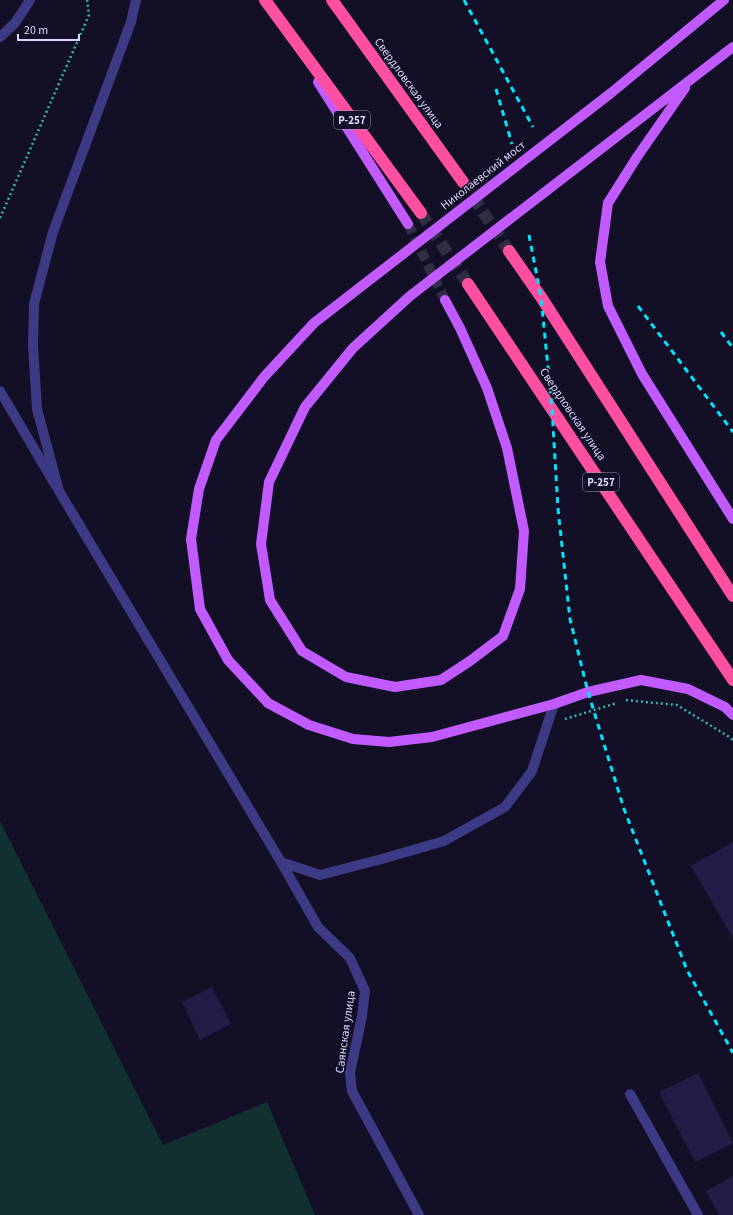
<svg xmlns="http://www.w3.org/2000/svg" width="733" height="1215" font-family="'Source Sans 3',sans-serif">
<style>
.green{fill:#12302f}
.building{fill:#241b47}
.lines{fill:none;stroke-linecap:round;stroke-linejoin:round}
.primary-tunnel{stroke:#312d47;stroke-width:10;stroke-dasharray:10 5;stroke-linecap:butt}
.highway-tunnel{stroke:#312d47;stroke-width:12;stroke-dasharray:12 6;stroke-linecap:butt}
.path{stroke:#2fb8b0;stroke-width:2.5;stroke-dasharray:2 3;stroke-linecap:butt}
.lane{stroke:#3d3a85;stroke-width:10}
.street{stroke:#3d3a85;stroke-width:10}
.primary{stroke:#c25bff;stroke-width:10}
.highway{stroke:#ff4fa3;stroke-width:12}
.rail{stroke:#00e5ff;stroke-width:3;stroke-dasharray:6 5;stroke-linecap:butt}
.labels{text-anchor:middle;stroke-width:3;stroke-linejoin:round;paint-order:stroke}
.shield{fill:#130f26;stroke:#9e99be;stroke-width:1}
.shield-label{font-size:11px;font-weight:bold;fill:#d9d4ff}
.street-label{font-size:12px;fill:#d9d4ff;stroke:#130f26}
</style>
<rect width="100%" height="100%" fill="#130f26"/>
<path class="green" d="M0 821 163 1145 267 1102 315 1215H0Z"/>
<g class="building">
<path d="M733 842V938L691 866Z"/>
<path d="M212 987 231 1024 200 1040 182 1002Z"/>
<path d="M698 1073 733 1143 695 1162 659 1092Z"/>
<path d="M733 1176V1215H719L706 1191Z"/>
</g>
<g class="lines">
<path class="primary-tunnel" d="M408 224 445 300"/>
<g class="highway-tunnel">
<path d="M463 182 509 251"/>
<path d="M421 213 468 284"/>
</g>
<g class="path">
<path d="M0 218 89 15 87 0"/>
<path d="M626 700 677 705 731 738 733 741"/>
<path d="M565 719 617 703"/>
</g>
<g class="lane">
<path d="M0 37 15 23 30 0"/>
<path d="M0 391 56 486"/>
<path d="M630 1094 698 1215"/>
</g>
<g class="street">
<path d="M136 0 131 22 53 232 34 304 33 346 37 409 59 491 281 862 318 927 350 958 365 991 362 1016 350 1073 352 1091 419 1215"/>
<path d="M281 862 320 875 382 859 444 841 505 807 532 771 554 704"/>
</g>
<g class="primary">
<path d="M724 0 611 93 314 323 264 377 216 440 199 489 191 539 200 609 228 660 268 703 309 725 353 739 389 742 432 737 554 704 588 692 641 680 688 689 725 707 733 715"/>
<path d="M318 82 408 224"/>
<path d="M685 88 637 157 608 203 600 262 608 306 642 374 733 519"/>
<path d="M445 300 460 328 487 388 507 448 524 531 520 589 503 636 470 661 441 680 395 687 346 677 302 651 270 600 261 544 269 482 305 407 353 348 410 296 733 47"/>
</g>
<g class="highway">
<path d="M265 0 421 213"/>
<path d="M332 0 463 182"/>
<path d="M509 251 541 297 733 596"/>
<path d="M468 284 733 680"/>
</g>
<g class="rail">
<path d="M464 0 533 127"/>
<path d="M496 89 512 144"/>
<path d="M529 235 541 297 552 408 558 509 570 619 588 692 624 809 687 970 733 1053"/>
<path d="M638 306 733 432"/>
<path d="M721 332 733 348"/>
</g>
</g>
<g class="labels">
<g class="shield">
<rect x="334" y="111" width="36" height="18" rx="3"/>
<rect x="583" y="473" width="36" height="18" rx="3"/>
</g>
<g class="shield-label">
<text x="352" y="124">Р-257</text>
<text x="601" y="486">Р-257</text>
</g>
<g class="street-label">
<text transform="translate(409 83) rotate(54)" y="4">Свердловская улица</text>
<text transform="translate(483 175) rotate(-38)" y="4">Николаевский мост</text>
<text transform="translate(573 414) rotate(56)" y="4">Свердловская улица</text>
<text transform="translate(345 1032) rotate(-82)" y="4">Саянская улица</text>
</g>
</g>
<path d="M18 34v6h61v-6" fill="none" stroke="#d9d4ff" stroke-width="2"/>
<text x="24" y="34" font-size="12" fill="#d9d4ff" stroke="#130f26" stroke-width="3" paint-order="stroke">20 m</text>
</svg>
